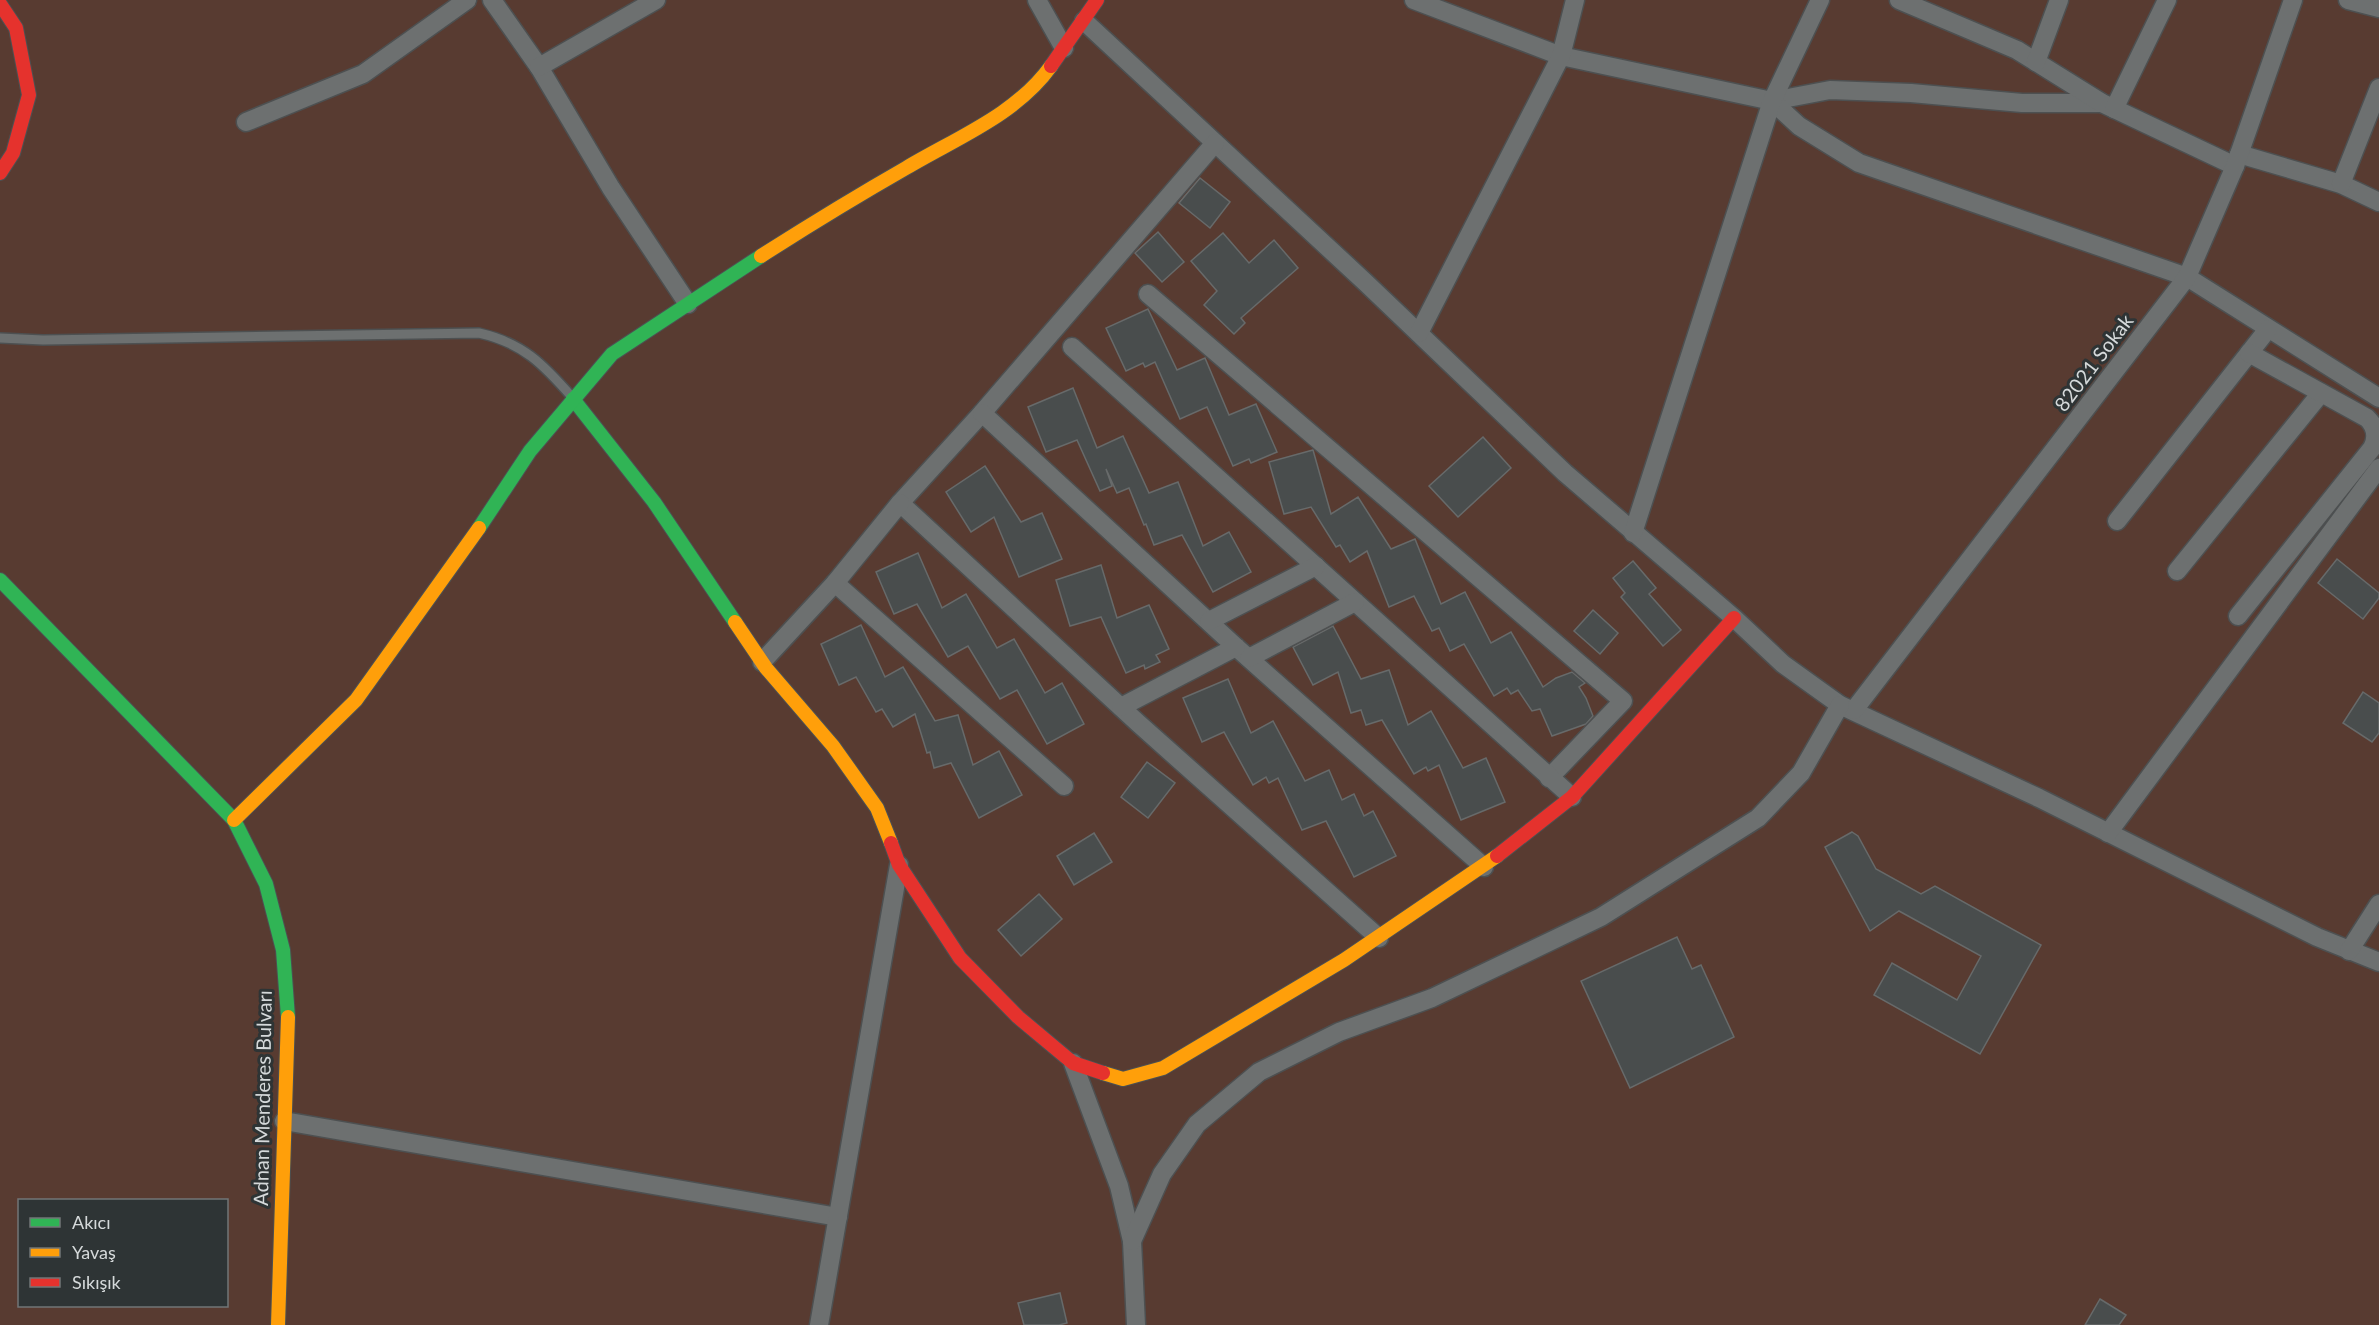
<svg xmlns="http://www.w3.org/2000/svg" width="2379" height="1325" font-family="Lato,sans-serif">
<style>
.green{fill:#583b31;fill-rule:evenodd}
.building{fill:#494d4d;stroke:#676a6a;stroke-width:1.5}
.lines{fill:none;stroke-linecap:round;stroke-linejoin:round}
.lane-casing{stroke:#4d5051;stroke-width:12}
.street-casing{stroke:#4d5051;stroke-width:21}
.fast-casing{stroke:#4d5051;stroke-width:16}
.slow-casing{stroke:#4d5051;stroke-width:16}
.jam-casing{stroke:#4d5051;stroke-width:16}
.lane{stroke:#6d7070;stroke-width:9}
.street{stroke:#6d7070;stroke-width:18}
.fast{stroke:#30b455;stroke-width:14}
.slow{stroke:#ff9f0a;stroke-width:14}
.jam{stroke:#e5322d;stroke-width:14}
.labels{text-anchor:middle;stroke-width:6;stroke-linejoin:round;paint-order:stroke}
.street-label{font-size:20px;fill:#d5d9da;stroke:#2e3435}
</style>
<rect width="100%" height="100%" fill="#2f3334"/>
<path class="green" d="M0 0H2379V1325H0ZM20 1200H226V1306H20Z"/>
<g class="building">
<path d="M1200 178 1230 202 1210 228 1179 203Z"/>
<path d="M1158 232 1184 262 1162 282 1135 253Z"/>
<path d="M1223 233 1249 263 1274 240 1298 268 1241 318 1245 323 1234 334 1204 305 1217 291 1191 261Z"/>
<path d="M1148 309 1177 370 1205 358 1229 415 1256 404 1277 452 1251 463 1249 459 1233 466 1207 407 1180 419 1155 362 1145 367 1143 363 1126 371 1106 328Z"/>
<path d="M1073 388 1097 448 1123 436 1149 493 1178 482 1203 546 1229 532 1251 572 1213 592 1182 535 1154 545 1146 524 1144 525 1129 488 1117 493 1106 469 1112 486 1100 491 1077 440 1046 452 1028 407Z"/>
<path d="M1483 437 1511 468 1458 517 1429 486Z"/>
<path d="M1313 450 1331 514 1358 497 1391 549 1415 539 1441 604 1465 592 1491 643 1511 632 1543 687 1556 678 1572 672 1585 683 1579 687 1586 698 1593 716 1586 724 1552 736 1540 709 1532 711 1518 690 1511 694 1507 688 1494 696 1464 644 1450 651 1439 628 1432 631 1414 596 1389 607 1367 551 1350 562 1340 545 1336 547 1311 507 1284 514 1269 462Z"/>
<path d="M985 466 1021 522 1042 513 1062 559 1019 577 994 517 971 532 946 492Z"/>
<path d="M918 553 942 608 966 594 997 648 1014 639 1045 693 1062 683 1084 724 1047 744 1017 690 1000 699 968 646 948 657 917 604 894 614 876 572Z"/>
<path d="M2337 559 2379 593V598L2363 619 2318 583Z"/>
<path d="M1633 561 1656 588 1649 594 1681 630 1663 646 1621 597 1625 593 1613 578Z"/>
<path d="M1101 565 1117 618 1149 605 1169 649 1156 655 1160 662 1145 669 1144 665 1126 673 1101 617 1070 626 1056 580Z"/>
<path d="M1593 610 1618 633 1600 654 1574 631Z"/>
<path d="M861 625 885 677 903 667 935 721 958 715 973 765 999 751 1022 795 979 818 951 763 934 768 930 752 927 753 915 714 893 727 882 709 876 712 856 677 839 685 821 644Z"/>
<path d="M1333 626 1361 679 1389 670 1408 725 1431 711 1463 768 1486 758 1505 802 1461 820 1439 765 1428 771 1426 767 1414 774 1382 720 1366 725 1361 710 1351 713 1338 672 1313 685 1293 647Z"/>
<path d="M1228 679 1251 733 1273 721 1305 781 1329 770 1342 800 1354 794 1364 816 1373 811 1396 856 1354 877 1326 821 1302 830 1278 778 1269 783 1266 777 1253 785 1224 732 1202 742 1183 698Z"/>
<path d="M2363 692 2379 703V733L2372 742 2343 723Z"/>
<path d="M1147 762 1175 783 1148 818 1121 797Z"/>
<path d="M1852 832 1858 836 1876 869 1921 894 1935 886 2041 945 1980 1054 1874 995 1892 963 1957 1000 1981 956 1899 911 1870 931 1825 847Z"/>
<path d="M1094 833 1112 862 1074 885 1057 856Z"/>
<path d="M1039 894 1062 919 1021 956 998 930Z"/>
<path d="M1677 937 1692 969 1701 965 1734 1037 1630 1088 1581 981Z"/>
<path d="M1060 1293 1067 1323 1059 1325H1024L1018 1303Z"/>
<path d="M2100 1299 2126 1315 2119 1325H2085Z"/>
</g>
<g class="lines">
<defs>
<path id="lane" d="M0 338 43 340 479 333C523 343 543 364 572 397"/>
<g id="street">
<path d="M492 0 539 67 611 188 688 304"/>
<path d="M1037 0 1064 48"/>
<path d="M1414 0 1561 56 1772 101 1830 90 1911 93 2022 103H2102"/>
<path d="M1899 0 2017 50 2102 103 2235 166"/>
<path d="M2348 0 2379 8"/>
<path d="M1084 21 1365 282 1565 473 1734 618 1783 664 1840 705 2039 798 2317 937 2379 962"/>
<path d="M2036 62 2059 0"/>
<path d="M539 67 656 0"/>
<path d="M1772 101 1799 126 1859 163 2187 277 2379 398"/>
<path d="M2114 109 2167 0"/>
<path d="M246 122 363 74 467 0"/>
<path d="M1215 143 982 413 900 503 1138 723 1379 938"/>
<path d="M2239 154 2341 184 2379 202"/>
<path d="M2341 184 2379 88"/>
<path d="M1148 294 1623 701 1549 778"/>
<path d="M1419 333 1561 56 1575 0"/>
<path d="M1072 347 1572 797"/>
<path d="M982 413 1236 647 1484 867"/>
<path d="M2117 521 2268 329"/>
<path d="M1633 533 1772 101 1820 0"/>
<path d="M2177 571 2321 393"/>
<path d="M835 583 1064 786"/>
<path d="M2238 616 2372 448C2378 437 2376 427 2367 418L2249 353"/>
<path d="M1209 621 1316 566"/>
<path d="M1249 658 1355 602"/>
<path d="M762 662 835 583 900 503"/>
<path d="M1121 707 1236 647"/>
<path d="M1854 710 2187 277 2235 166 2293 0"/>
<path d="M2108 833 2379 468"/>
<path d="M2349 951 2379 904"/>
<path d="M1073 1063 1119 1186 1132 1241 1136 1325"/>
<path d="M284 1121 838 1217"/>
<path d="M1132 1241 1162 1174 1197 1124 1259 1072 1339 1032 1432 998 1601 917 1758 818 1801 773 1840 705"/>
<path d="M819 1325 899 865"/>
</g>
<g id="fast">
<path d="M573 399 654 502 735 622"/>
<path d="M479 528 530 451 612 354 761 256"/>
<path d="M0 580 234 820 266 884 283 950 288 1017"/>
</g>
<g id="slow">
<path d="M761 256C808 226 857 196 906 168 956 138 1016 115 1051 66"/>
<path d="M735 622 766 668 833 746 877 808 891 843"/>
<path d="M234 820 356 700 479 528"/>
<path d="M1103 1073 1123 1079 1163 1068 1344 960 1497 856"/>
<path d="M278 1325 288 1017"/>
</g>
<g id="jam">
<path d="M0 4 16 28 29 95 13 153 0 173"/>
<path d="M1051 66 1097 0"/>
<path d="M891 843 899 865 960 958 1018 1017 1073 1063 1103 1073"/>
<path d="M1497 856 1572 797 1734 618"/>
</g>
</defs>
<use href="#lane" class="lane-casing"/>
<use href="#street" class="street-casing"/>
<use href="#fast" class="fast-casing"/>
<use href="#slow" class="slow-casing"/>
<use href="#jam" class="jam-casing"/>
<use href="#lane" class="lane"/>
<use href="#street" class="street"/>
<use href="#fast" class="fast"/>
<use href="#slow" class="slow"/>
<use href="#jam" class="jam"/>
</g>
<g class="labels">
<g class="street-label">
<text transform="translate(2094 363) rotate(-53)" y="7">82021 Sokak</text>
<text transform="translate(263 1098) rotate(-89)" y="7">Adnan Menderes Bulvarı</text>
</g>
</g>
<rect x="18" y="1199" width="210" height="108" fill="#2e3435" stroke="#717677" stroke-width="1.5"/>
<rect x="30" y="1218" width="30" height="9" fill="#30b455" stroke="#717677" stroke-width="1.5"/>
<text x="72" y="1229" font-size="18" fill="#d5d9da">Akıcı</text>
<rect x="30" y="1248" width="30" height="9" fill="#ff9f0a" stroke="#717677" stroke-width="1.5"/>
<text x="72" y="1259" font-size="18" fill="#d5d9da">Yavaş</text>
<rect x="30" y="1278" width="30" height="9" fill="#e5322d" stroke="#717677" stroke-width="1.5"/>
<text x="72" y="1289" font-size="18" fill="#d5d9da">Sıkışık</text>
</svg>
